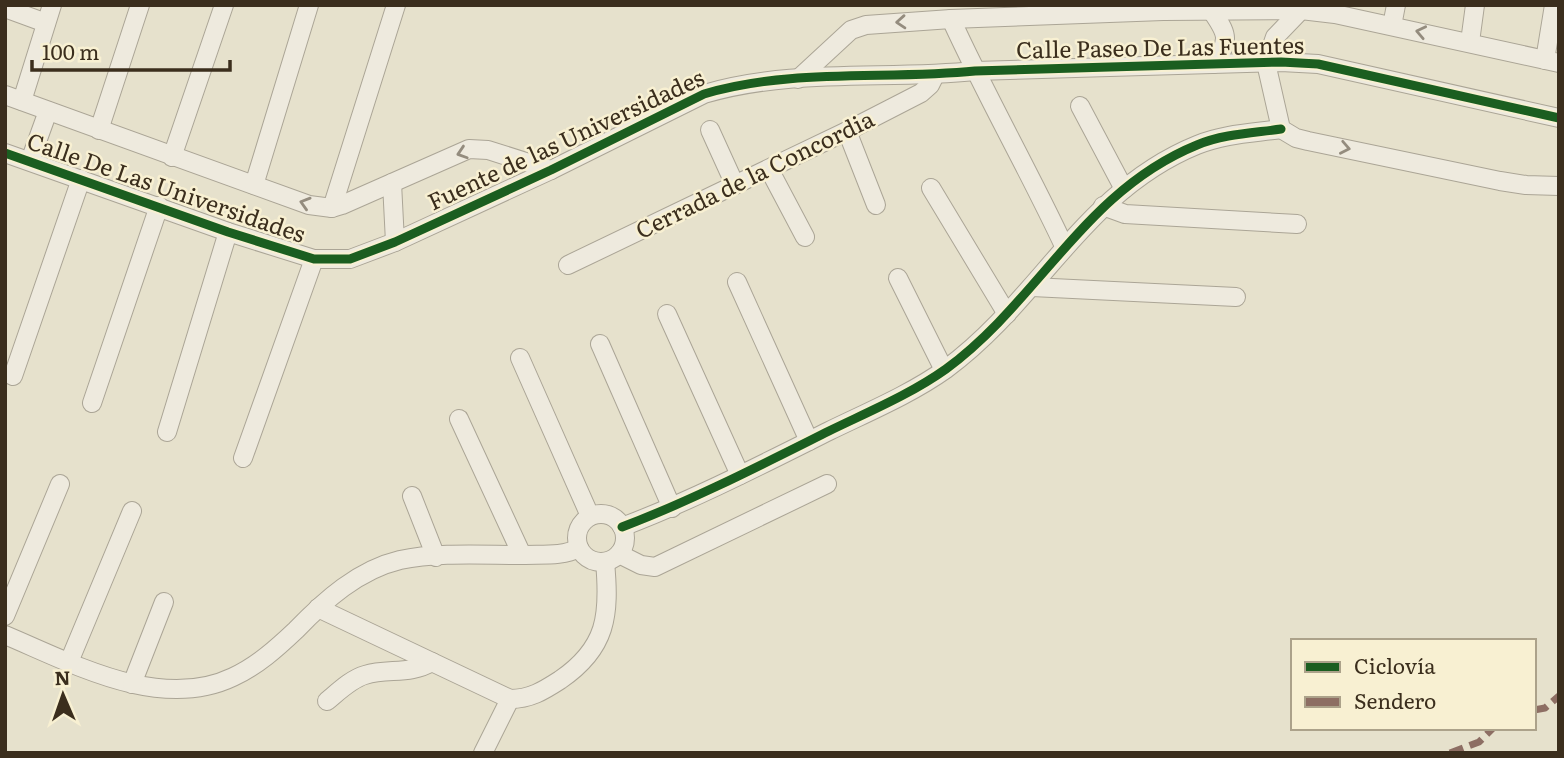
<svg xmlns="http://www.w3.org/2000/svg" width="1564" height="758" font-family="Literata,serif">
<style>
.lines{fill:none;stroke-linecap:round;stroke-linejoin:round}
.minor-casing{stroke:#aba596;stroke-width:20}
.minor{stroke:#eeeade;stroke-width:18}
.quiet{stroke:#8d6e63;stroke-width:7;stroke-dasharray:14 7;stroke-linecap:butt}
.cycleway-casing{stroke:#f8f0d2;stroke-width:13}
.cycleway{stroke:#1b5e20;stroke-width:9}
.oneway{stroke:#948c7e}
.labels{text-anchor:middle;stroke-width:5;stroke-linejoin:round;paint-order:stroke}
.street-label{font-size:23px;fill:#3b2e1d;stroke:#f8f0d2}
</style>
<rect width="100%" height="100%" fill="#e6e1cc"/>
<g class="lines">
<defs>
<g id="minor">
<path d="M5 8 46 23"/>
<path d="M1211 10C1227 33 1231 39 1214 64"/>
<path d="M1301 10 1275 37 1266 63 1281 129 1296 138 1308 141 1500 181 1526 185 1559 186"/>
<path d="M951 19C986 96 1028 169 1064 246"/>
<path d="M1392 26 1396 5"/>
<path d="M1470 42 1475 5"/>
<path d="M1545 60 1554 5"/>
<path d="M798 79 851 30 866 25 951 19 1163 11 1301 10 1335 14 1559 63"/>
<path d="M5 95 309 205 332 208 342 205 469 149 488 150 551 170"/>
<path d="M22 101 52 5"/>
<path d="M1080 106 1124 189"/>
<path d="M99 130 140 5"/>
<path d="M710 130 735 185"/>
<path d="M847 131 876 205"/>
<path d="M5 153 228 232 314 259H350L395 242 551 170 704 94C791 68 886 80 975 71L1281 62 1318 64 1559 118"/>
<path d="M172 157 224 5"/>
<path d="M30 161 48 111"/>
<path d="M769 169 805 237"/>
<path d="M392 183 395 242"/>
<path d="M254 185 309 5"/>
<path d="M931 188 1007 314"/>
<path d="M1103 206 1125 214 1297 224"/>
<path d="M332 208 396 5"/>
<path d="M568 265 847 131 921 93 930 85 935 75"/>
<path d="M898 278 944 370"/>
<path d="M737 282 809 441"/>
<path d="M1032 287 1236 297"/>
<path d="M667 314 740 475"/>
<path d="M600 344 672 508"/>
<path d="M520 358 590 516"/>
<path d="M13 376 81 179"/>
<path d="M92 403 159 206"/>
<path d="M459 419 522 555"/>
<path d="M167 432 228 232"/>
<path d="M243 458 314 259"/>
<path d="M412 496 436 557"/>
<circle cx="601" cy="538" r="24"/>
<path d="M622 527C693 500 761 465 829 431 868 412 911 394 946 369 1040 300 1084 191 1197 145 1223 134 1253 133 1281 129"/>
<path d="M619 554 641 565 655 567 827 484"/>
<path d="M318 608 510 699C530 699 543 691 560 680 607 648 610 615 605 562"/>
<path d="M5 616 60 484"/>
<path d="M5 635C72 663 160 712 233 677 257 666 277 648 296 630 325 600 358 570 400 560 438 552 482 555 522 555 541 554 562 557 579 548"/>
<path d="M69 662 132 511"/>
<path d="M132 684 164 602"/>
<path d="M327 701C338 692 351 679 365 675 388 668 410 675 432 662"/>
<path d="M483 753 510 699"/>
</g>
</defs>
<use href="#minor" class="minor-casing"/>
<use href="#minor" class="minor"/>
<g class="quiet">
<path d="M1534 710 1545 708 1559 696"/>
<path d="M1450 753 1479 742 1493 728"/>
</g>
<defs>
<g id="cycleway">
<path d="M5 153 228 232 314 259H350L395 242 551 170 704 94C791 68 886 80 975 71L1281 62 1318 64 1559 118"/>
<path d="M622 527C693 500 761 465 829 431 868 412 911 394 946 369 1040 300 1084 191 1197 145 1223 134 1253 133 1281 129"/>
</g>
</defs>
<use href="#cycleway" class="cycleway-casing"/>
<use href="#cycleway" class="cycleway"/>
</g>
<defs><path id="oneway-chevron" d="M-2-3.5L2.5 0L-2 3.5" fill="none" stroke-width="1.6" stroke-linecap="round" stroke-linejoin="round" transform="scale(1.75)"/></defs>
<g class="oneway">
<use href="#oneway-chevron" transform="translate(901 22) rotate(176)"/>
<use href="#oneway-chevron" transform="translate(1421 32) rotate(-168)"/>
<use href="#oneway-chevron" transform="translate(1345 148) rotate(11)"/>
<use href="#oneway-chevron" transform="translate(462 153) rotate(162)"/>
<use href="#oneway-chevron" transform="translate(305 203) rotate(-163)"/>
</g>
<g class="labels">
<g class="street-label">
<text transform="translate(1160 48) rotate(-1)" y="8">Calle Paseo De Las Fuentes</text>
<text transform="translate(566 140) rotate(-25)" y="8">Fuente de las Universidades</text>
<text transform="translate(755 175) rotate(-26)" y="8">Cerrada de la Concordia</text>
<text transform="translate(166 188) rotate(19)" y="8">Calle De Las Universidades</text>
</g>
</g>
<rect width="1564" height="758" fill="none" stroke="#3b2e1d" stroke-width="14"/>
<rect x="1291" y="639" width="245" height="91" fill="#f8f0d2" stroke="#aca28a" stroke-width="2"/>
<rect x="1305" y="662" width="35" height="10" fill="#1b5e20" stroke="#aca28a" stroke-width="2"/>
<text x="1354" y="674" font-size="21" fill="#3b2e1d">Ciclovía</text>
<rect x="1305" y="697" width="35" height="10" fill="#8d6e63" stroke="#aca28a" stroke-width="2"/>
<text x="1354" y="709" font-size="21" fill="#3b2e1d">Sendero</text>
<g transform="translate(63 695) rotate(358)" stroke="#f8f0d2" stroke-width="5" paint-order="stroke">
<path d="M0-5L12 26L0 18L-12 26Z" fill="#3b2e1d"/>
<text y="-10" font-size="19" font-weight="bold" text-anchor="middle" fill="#3b2e1d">N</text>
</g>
<path d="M32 60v10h198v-10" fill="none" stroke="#3b2e1d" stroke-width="3.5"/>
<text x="42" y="60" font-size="21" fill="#3b2e1d" stroke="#f8f0d2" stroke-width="5" paint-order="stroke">100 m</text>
</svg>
